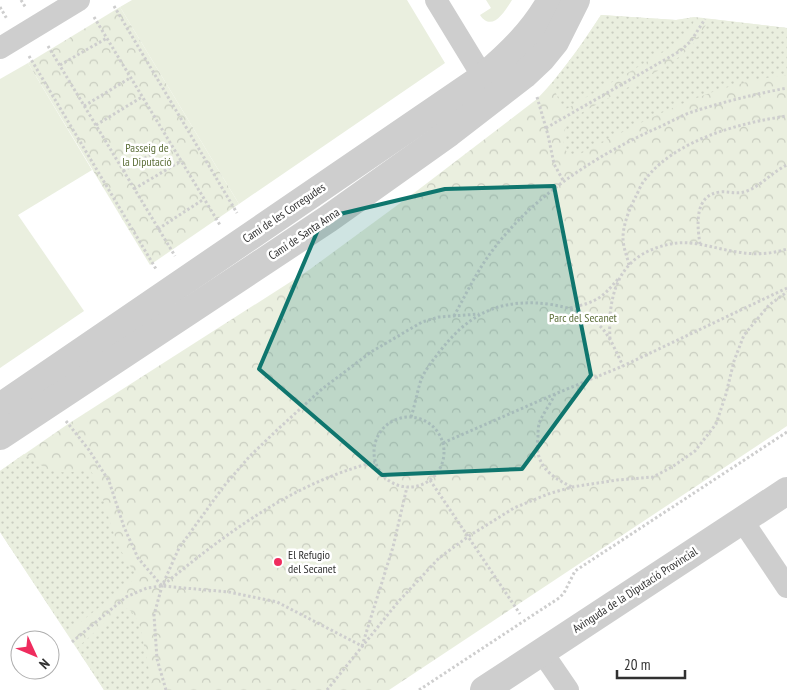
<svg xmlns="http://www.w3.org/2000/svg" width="787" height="690" font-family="'PT Sans Narrow',sans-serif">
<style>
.grass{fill:#eaefdf}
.park{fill:url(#park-crowns)}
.garden{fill:url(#garden-dots)}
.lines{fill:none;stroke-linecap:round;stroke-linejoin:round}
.path{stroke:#cecece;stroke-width:3;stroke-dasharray:2.5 2.5;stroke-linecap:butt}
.minor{stroke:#cecece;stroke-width:22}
.tertiary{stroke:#cecece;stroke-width:28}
.marked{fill:#0f766e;fill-opacity:0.2;stroke:#0f766e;stroke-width:4;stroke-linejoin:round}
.poi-dot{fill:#ef2c5e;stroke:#fff;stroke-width:2}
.labels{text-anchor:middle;stroke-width:5;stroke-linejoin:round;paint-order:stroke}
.park-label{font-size:12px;fill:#5e703b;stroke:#fff}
.street-label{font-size:12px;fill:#313131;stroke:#fff}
.poi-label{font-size:12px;fill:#313131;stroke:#fff;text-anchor:start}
</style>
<defs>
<pattern id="park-crowns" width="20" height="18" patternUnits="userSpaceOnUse" patternTransform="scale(1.25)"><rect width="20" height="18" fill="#eaefdf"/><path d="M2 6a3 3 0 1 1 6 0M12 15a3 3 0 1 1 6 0" fill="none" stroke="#c9cdc0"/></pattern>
<pattern id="garden-dots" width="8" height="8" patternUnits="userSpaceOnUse" patternTransform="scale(1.25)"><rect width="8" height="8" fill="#eaefdf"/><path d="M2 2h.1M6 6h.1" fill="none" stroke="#c9cdc0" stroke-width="1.8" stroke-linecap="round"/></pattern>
</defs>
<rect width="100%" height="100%" fill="#fff"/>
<g class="grass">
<path d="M132 0H407L445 63 239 204 120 7Z"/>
<path d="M486 0H512C505 11 492 33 480 15L491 8Z"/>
<path d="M28 63 92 170 18 215 84 311 0 368V79Z"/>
</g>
<g class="park">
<path d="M120 7 239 204 150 265 28 63Z"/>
<path d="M601 15 676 20 695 17 787 28V426L389 690H104L0 532V471L68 424 309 270 418 190 537 99C562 73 581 45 601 15Z"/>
</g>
<g class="garden">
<path d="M601 15 676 20 695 17 691 30 682 41 563 111 552 83 577 51Z"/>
<path d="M710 19 787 28V75C710 83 643 122 576 156L571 157C560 148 562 127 572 118L663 68 683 54 693 44Z"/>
<path d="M24 454C38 464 53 475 72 472 79 471 83 469 91 471 102 490 106 511 113 531 118 547 126 560 135 573L132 581 67 633 0 532V471Z"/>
<path d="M125 608C134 611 136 618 140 626L153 690H104L77 648 119 610Z"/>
</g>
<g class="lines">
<g class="path">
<path d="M21 0 26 8"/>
<path d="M114 6 237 213"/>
<path d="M0 7 7 19"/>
<path d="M94 17 220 225"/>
<path d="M48 46 175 256"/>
<path d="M29 56 156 269"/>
<path d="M60 65 107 38"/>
<path d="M537 97 548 135 554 164 564 182"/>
<path d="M84 106 130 78"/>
<path d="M96 125 142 97"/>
<path d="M546 128 680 51 691 41 705 19"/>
<path d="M123 171 170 143"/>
<path d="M134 189 181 161"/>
<path d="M158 229 204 199"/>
<path d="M700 244C697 225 694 195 720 192 729 191 738 195 747 191 762 185 772 172 787 165"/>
<path d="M629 265C627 256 623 247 623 238 623 225 629 210 635 198 638 193 640 186 644 181 674 140 739 123 787 116"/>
<path d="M570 308C596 302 601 299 618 279"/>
<path d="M454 316C466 294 477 271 492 251 533 196 595 156 657 128 669 123 680 116 692 112 723 102 755 94 787 88"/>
<path d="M610 339C608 301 615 262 656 248 667 244 678 242 689 243 706 244 721 250 738 252 755 255 771 254 787 249"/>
<path d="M555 394C551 403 544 412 540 421 538 426 538 432 538 437 534 464 549 476 572 487"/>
<path d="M411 417C415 405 417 392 421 380 425 370 433 360 440 351 467 317 493 301 537 303 556 304 585 310 598 324 610 335 616 352 623 366"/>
<circle cx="409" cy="452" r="35"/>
<path d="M66 421 89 450 109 481 124 527 138 558 162 586C227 533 292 483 375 462"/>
<path d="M443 443 555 394 623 366 787 288"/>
<path d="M430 480 520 614"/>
<path d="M72 642 126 597 147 588 162 586 229 592 277 602 362 646 393 547 407 487"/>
<path d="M166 690 157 659 154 615 162 586 179 548 224 486 249 457 277 430 322 389 371 352 422 322 439 317 479 314"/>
<path d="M327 690 398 602 439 558 469 536 514 508 548 494 572 487 617 480 653 477 672 467 695 451 716 424 726 394 734 361 744 335 769 305 787 292"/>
<path d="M419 690 559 598 564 593 575 571 787 432"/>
</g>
<g class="minor">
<path d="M436 0 483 77"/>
<path d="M0 48 79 0"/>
<path d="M742 520 787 587"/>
<path d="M542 652 568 690"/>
</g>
<g class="tertiary">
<path d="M0 407 483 77C510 54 534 31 551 0"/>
<path d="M0 436 328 219 449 133 524 75 542 58 555 42 576 0"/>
<path d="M484 690 787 491"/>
</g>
</g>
<path class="marked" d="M554 186 591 375 522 469 382 475 259 369 323 218 445 189Z"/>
<circle class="poi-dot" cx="278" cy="562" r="5"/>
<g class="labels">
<g class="park-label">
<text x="147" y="152">Passeig de<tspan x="147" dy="14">la Diputació</tspan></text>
<text x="583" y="322">Parc del Secanet</text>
</g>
<g class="street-label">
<text transform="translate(284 213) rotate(-34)" y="4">Camí de les Corregudes</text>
<text transform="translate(304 234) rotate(-34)" y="4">Camí de Santa Anna</text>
<text transform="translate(635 590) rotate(-33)" y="4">Avinguda de la Diputació Provincial</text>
</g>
<g class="poi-label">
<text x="288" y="559">El Refugio<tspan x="288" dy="14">del Secanet</tspan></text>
</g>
</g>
<g transform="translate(35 655) rotate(134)"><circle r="24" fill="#ffffff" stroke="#adadad"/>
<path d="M0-4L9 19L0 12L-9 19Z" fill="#ef2c5e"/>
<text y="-8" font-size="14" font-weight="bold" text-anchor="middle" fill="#313131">N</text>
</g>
<path d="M617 670v8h68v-8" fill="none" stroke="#313131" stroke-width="2.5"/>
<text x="624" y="670" font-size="15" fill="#313131" stroke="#ffffff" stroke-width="4" paint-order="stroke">20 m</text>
</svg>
